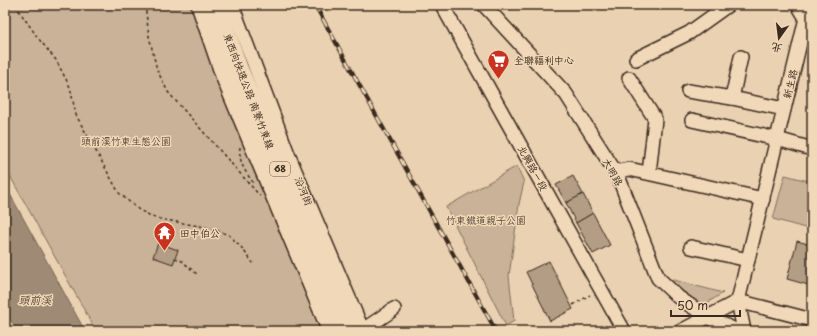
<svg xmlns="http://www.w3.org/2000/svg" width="817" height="336" font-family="'Playpen Sans','LXGW WenKai TC',sans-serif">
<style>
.green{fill:#c9b297;stroke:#826e5a}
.water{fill:#9f8b74;stroke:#776452}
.building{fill:#b39d84;stroke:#3b2a1e}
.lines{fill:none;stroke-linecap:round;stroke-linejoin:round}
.minor-casing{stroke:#3b2a1e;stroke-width:16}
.highway-casing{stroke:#3b2a1e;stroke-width:22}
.path{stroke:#3b2a1e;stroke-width:1.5;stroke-dasharray:3 3;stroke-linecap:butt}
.minor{stroke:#f0d8b8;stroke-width:13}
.highway{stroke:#f0d8b8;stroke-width:19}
.rail-casing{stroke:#3b2a1e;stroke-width:4}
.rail{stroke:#f0d8b8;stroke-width:2.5;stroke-dasharray:8;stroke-linecap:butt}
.labels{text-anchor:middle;stroke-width:3;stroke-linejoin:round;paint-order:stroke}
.shield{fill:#f0d8b8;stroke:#715e4c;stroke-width:1}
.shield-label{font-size:9px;font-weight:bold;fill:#3b2a1e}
.poi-label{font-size:10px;fill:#3b2a1e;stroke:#f0d8b8;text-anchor:start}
.street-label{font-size:10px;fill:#3b2a1e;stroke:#f0d8b8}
.park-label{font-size:10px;fill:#574536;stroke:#f0d8b8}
.water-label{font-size:11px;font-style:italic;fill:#544234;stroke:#f0d8b8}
</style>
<rect width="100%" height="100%" fill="#e9d1b2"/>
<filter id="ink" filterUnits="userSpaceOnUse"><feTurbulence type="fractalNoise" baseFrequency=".025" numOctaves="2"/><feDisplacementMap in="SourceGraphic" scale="8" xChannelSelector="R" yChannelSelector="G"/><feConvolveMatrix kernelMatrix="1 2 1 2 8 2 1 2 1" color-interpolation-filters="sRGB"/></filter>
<g filter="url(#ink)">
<g class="green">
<path d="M5 5H200L338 331H96L5 167Z"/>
<path d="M517 166 524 182 519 204 509 276 514 321 506 326 446 207Z"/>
<path d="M785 175 812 182V230L773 219Z"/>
<path d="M666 278 723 293 702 306Z"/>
</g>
<path class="water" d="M5 185 85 331H18L5 312Z"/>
<g class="building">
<path d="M573 176 583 194 566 203 556 185Z"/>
<path d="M583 194 593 213 576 223 566 203Z"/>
<path d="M593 213 610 245 593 254 576 223Z"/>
<path d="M797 241 812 245V286L787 279Z"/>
<path d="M158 243 178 250 173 264 153 257Z"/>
<path d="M549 261 573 309 550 321 526 272Z"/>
<path d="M556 327 558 331H548Z"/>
</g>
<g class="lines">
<defs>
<g id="minor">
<path d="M232 5 288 154 363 331"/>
<path d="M442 5 624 331"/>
<path d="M484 5 566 94 618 176 658 278 678 297 707 317 737 331"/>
<path d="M798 5 806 18 812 20"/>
<path d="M636 59 689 33 728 5"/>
<path d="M629 78 655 119 649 173"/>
<path d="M688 91 732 98 784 109"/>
<path d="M732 98 741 57"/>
<path d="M692 120 777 139 812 149"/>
<path d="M615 172 629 169 763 199"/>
<path d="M691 247 748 260"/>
<path d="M363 330 394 309"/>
<path d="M681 331 738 301 812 320"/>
<path d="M744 331 738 301 806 18 812 8"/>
</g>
<g id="highway">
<path d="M201 5 225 75 332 331"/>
<path d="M216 5 238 68 348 331"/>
</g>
</defs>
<use href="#minor" class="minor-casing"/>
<use href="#highway" class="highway-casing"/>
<g class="path">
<path d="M15 5 38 38 56 60 70 87 76 115 119 193 139 210 155 218 210 228 229 235 241 247 253 263"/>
<path d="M145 5 149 36 157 70 168 92 260 196"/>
<path d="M240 147C238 162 246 173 255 185"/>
<path d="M175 258 182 261 198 275"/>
<path d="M573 305 590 295"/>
</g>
<use href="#minor" class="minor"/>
<use href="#highway" class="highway"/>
<defs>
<path id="rail" d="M315 5 496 331"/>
</defs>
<use href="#rail" class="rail-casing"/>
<use href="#rail" class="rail"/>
</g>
</g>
<defs>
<symbol id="supermarket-pin" viewBox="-11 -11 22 30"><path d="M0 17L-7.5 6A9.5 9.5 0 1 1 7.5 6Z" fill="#c8321e" stroke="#f0d8b8"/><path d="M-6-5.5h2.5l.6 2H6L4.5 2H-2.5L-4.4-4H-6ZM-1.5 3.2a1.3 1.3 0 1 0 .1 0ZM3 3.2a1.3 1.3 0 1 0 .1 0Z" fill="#fff"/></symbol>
<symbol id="temple-pin" viewBox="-11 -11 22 30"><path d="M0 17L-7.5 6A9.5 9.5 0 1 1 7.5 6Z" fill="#c8321e" stroke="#f0d8b8"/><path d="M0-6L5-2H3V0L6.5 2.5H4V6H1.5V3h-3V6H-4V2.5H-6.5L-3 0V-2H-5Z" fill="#fff"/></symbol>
</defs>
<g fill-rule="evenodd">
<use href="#supermarket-pin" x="486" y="48" width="25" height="34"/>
<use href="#temple-pin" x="152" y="220" width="25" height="34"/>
</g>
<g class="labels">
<rect class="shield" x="270" y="162" width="20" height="14" rx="3"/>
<g class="shield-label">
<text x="280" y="172">68</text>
</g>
<g class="poi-label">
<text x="514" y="64">全聯福利中心</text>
<text x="180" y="237">田中伯公</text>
</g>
<g class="street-label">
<text transform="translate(790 84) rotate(-76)" y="4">新生路</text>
<text transform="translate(249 91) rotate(69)" y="4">東西向快速公路 南寮竹東線</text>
<text transform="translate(533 168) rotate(61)" y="4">北興路ㄧ段</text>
<text transform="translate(613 172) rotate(61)" y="4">大明路</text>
<text transform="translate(304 191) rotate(67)" y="4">沿河街</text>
</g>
<g class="park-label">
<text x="126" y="145">頭前溪竹東生態公園</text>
<text x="486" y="224">竹東鐵道親子公園</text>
</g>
<g class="water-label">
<text x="35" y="304">頭前溪</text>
</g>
</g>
<rect width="817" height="336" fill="none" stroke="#f0d8b8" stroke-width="20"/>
<rect x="10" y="10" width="797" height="316" fill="none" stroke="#3b2a1e" stroke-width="1.5" filter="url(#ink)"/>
<g transform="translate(779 38) rotate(194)" stroke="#f0d8b8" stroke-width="3" paint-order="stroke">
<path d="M0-3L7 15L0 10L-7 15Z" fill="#3b2a1e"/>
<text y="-6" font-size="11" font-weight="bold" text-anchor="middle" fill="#3b2a1e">北</text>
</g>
<path d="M671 310v6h69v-6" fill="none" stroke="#3b2a1e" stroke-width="2"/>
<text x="677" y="310" font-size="12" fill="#3b2a1e" stroke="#f0d8b8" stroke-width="3" paint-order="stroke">50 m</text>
</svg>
